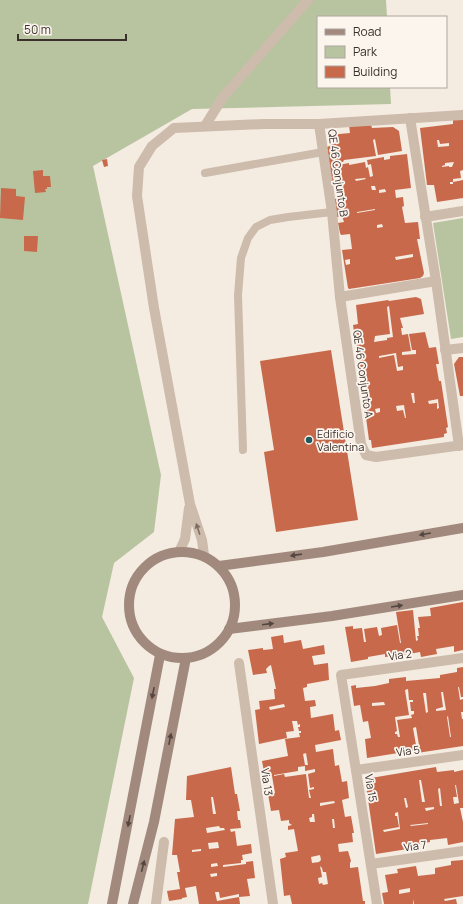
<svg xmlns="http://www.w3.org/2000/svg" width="463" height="904" font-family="Manrope,sans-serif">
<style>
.green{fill:#b8c4a0}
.building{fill:#c8694b;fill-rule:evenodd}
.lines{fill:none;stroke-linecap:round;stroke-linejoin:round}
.lane{stroke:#cdbbac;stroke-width:8}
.street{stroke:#cdbbac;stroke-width:10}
.secondary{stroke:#a18a7d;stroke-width:10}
.oneway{fill:#7d6f65}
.oneway2{fill:#544640}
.poi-dot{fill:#1f5a5e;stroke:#fbf5ee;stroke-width:1.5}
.labels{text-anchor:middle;stroke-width:3.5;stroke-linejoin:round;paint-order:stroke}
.street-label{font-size:11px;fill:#3b302b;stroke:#fbf5ee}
.poi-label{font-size:11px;fill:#3b302b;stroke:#fbf5ee;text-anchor:start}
</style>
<rect width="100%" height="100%" fill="#f4ebe1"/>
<g class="green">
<path d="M0 0H386L387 17H318V87H390L391 104 192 109 93 166 161 475 154 532 114 563 102 617 134 678 88 904H0Z"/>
<path d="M463 218V337L451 339 433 223Z"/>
</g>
<g class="building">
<path d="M463 119V170L460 171 461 178 453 179V182H450V184H453V182L463 180V198L437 202 434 185H427L420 128 453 124V120ZM437 140H439L440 144 449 143V146L438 147ZM454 162 452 167H449V166L442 167V166L445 165V163Z"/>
<path d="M349 125H371L372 128 393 127 399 131 402 151 378 155 375 139 373 140 376 156 344 160 343 162 337 163 338 165 349 163V165L365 162 366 168 368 167 370 177 373 176 371 164 368 165 367 160 384 157V160L390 159V156L407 154 411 188 395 190 396 198 403 197 404 206 402 207 405 223 418 222 420 239H417L424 273 423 276 420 278 349 289 348 288 342 250 352 249 350 234 341 235 340 233 338 223 344 222 342 216 337 217 334 199 342 198 340 181 332 183 327 147 330 146 329 135 350 133ZM365 178 366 179 356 181 355 179ZM371 186H375L376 190H372ZM385 189 386 192 379 193V190ZM375 209V210L357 213V212ZM382 224 383 227 377 228V225ZM413 254V257L396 260 395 257ZM350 259V264L346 265 345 260Z"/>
<path d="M107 159 108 166 104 167 102 160Z"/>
<path d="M43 170V176H50L51 187H47V189H45L46 192 35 193 33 171Z"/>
<path d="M1 188 16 189V196L25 197 23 220 0 218Z"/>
<path d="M24 236H38L37 252 24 251Z"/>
<path d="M416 297 421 299 424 314 400 318 403 328H401L402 335 408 334 411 351 402 352V355L416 354V350H412L409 334 425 332 429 348 436 347 439 364H436L439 381H441L448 427 446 428 447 433 444 434V437L372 448 371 440H369L365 410H366L353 325 358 324 356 305 388 300 389 301ZM389 306 393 337 387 338V340L374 342 375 336 390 334 387 307ZM396 353 398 367 403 366V370L397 371 394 355 379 358V356ZM411 393H414L415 403H413ZM438 399 439 408 437 409V403L429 404 428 401ZM404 405 406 418H405L403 410 397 411 396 406ZM380 408V412L376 413 375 409Z"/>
<path d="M331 350 358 520 276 532 264 452 274 450 260 361Z"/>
<path d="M459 357H463V396H460L454 364Z"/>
<path d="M463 602V650L454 652V646L436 649 437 654 421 657 420 652 403 655V659L394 661V656L385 657V654L368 657V659L351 662 345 627 353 626V629L362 628 364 642H366L364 629 377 627 379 636 382 635 381 628 397 625 400 643H401L396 612 413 610 416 641 418 640 417 636H419L418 628H420L418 617 431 616 430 608Z"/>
<path d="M283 635 284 643 301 640 303 649 324 645 325 654 312 656 314 665 328 663 329 680 307 684V687L303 688 305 701 315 700 316 706 310 707 311 718 333 714 335 731 339 730 341 740 315 745 316 752 333 749 335 766 339 765 342 782 347 781 349 798 342 800 345 817 351 816 354 833H352L353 842 338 844 339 852 348 851 351 861 350 863V868L358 867 363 901H365V904H292L290 895 284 896 280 859 286 857 285 853 298 851 294 829 288 830V826L292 825 289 823V820L281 821 279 810 271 811 268 794 275 793 272 776 265 777 262 761 288 756 285 739 300 737 299 733H301V731H299L298 727H300V724L298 725 297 721H292L294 731 286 732 287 738 259 744 255 710 260 709 259 701 275 699 274 689H276L271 665 269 666 266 669 267 673 253 675 248 650 263 648V650L273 649 271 637ZM284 704 285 707 270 710 269 707ZM306 753 308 765H305L303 754ZM305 766V771L315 769V772L308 774 310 788 314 787V789L309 790 311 798H309L306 774 285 777 284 774 274 776V775L298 771V767ZM334 801 335 803 320 806V803ZM312 814H314L315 822H310L309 818 312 817ZM332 819H334L335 828H333ZM320 855 321 860 319 862 312 863 311 857ZM320 866 322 868 323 872H326L328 884 323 885 322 883 319 884 318 878 322 877Z"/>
<path d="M463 667V697H461L459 687H458L460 700 463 699V712H461L462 719H463V746L417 753V750L367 758 365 739 371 738 368 721 363 722 360 705 354 706 351 686 356 685V688L375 686 389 683V679L406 677V681L440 678V675L457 672V668ZM408 689 409 700H413V702H410L411 711H414V714L411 715 412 718 397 720 400 737H398L397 734H395V732L397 731 395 717 409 715 405 690ZM441 692H443L446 710 436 711V709L443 707ZM423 693H426L428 712 426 713ZM384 702 385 705 372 706V703ZM448 716 451 737H450L447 717ZM416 727 419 745H416L413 728Z"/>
<path d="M231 767 235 794H237L240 811H237L238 820H240L241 828 230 829 231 832 235 831 237 846 251 844 252 853 242 855 243 860H241V863L223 865V867L246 864V862L253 861 255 878 247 879 250 896 239 897V894L220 898 219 892H215L217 901 239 897 240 904H199L196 886 185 888 187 897 182 898V899L169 901 167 891 180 889 177 872H180L177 855H172L175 819 194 817 191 800H186L187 776ZM211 797H213L216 814H213ZM219 826 220 828H224L225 830 207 833 206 828ZM218 842 219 848 209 849 208 843ZM201 849V851L192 852V850ZM217 863 218 866 211 867V864ZM217 873V876L211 877 210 874Z"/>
<path d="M436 767 437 772 454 770V772L463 770V808H460L463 822V842L448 845 447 838 430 840V842L414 845V848L376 854 365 779ZM419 780H421L425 802H422ZM455 785H456L459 803 454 804 453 797H457ZM440 788 442 806H440L438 789ZM404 798H406L408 807 406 808ZM434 807V809L426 811 425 808ZM398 812 400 829 384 832 383 830 399 827 397 816H395V813ZM428 823V824L411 826 410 825Z"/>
<path d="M463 860V896L444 899 445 901 456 899 457 904H414V899L413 904H384L382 893 388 892 385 875 398 873 397 869 416 866 418 876 435 874V868L451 865V861ZM410 888V892L399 894V890Z"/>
</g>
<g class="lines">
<g class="lane">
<path d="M205 173 323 152"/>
<path d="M243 450 238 295 241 258 248 238 256 227 270 220 288 217 332 212"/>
</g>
<g class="street">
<path d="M410 118 436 281 459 446"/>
<path d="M319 124 332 212 340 297 361 444 366 455 376 457 463 445"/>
<path d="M205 126 223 97 308 0"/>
<path d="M425 217 463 211"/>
<path d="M340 297 436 281"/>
<path d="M445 350 463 348"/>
<path d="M179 552 185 539 189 508"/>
<path d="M204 555 202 540 190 504 154 308 137 196 139 167 152 146 174 128 263 124H319L463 115"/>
<path d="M239 663 273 904"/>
<path d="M356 770 463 755"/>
<path d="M371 864 463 851"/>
<path d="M156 904 164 842"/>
<path d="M377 904 341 675 463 658"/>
</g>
<g class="secondary">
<circle cx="182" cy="605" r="53"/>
<path d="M219 566 323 552 463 528"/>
<path d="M229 629 332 616 463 595"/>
<path d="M112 904 160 655"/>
<path d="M133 904 154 822 186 658"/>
</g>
</g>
<defs><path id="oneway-solid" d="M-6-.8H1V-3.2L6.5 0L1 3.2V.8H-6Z"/></defs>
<use class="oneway" href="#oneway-solid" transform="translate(198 529) rotate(-108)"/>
<g class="oneway2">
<use href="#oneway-solid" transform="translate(425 534) rotate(170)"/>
<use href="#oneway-solid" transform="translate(296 555) rotate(172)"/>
<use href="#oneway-solid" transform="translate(397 606) rotate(-9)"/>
<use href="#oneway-solid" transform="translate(268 624) rotate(-7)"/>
<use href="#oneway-solid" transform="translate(153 693) rotate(101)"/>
<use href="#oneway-solid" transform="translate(170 739) rotate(-79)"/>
<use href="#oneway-solid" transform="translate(129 821) rotate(101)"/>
<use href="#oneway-solid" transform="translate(143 866) rotate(-76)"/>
</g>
<circle class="poi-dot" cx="309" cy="440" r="4"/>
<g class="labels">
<g class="street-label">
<text transform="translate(338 173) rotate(82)" y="4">QE 46 Conjunto B</text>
<text transform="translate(363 374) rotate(82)" y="4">QE 46 Conjunto A</text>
<text transform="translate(400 655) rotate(-8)" y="4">Via 2</text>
<text transform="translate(408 751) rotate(-8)" y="4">Via 5</text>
<text transform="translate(267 782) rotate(82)" y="4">Via 13</text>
<text transform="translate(371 788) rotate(81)" y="4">Via 15</text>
<text transform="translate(415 846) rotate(-8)" y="4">Via 7</text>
</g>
<g class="poi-label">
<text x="317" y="438">Edificio<tspan x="317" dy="13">Valentina</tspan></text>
</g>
</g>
<rect x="317" y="16" width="130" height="72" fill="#fbf5ee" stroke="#aea6a0"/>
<rect x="325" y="29" width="20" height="6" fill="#a18a7d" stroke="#aea6a0"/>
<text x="353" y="36" font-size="12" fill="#3b302b">Road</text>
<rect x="325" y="46" width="20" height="12" fill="#b8c4a0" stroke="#aea6a0"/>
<text x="353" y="56" font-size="12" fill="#3b302b">Park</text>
<rect x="325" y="66" width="20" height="12" fill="#c8694b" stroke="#aea6a0"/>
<text x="353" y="76" font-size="12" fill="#3b302b">Building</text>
<path d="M18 34v6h108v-6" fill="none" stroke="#3b302b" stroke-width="2"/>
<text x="24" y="34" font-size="12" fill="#3b302b" stroke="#fbf5ee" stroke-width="3" paint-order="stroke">50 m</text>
</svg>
